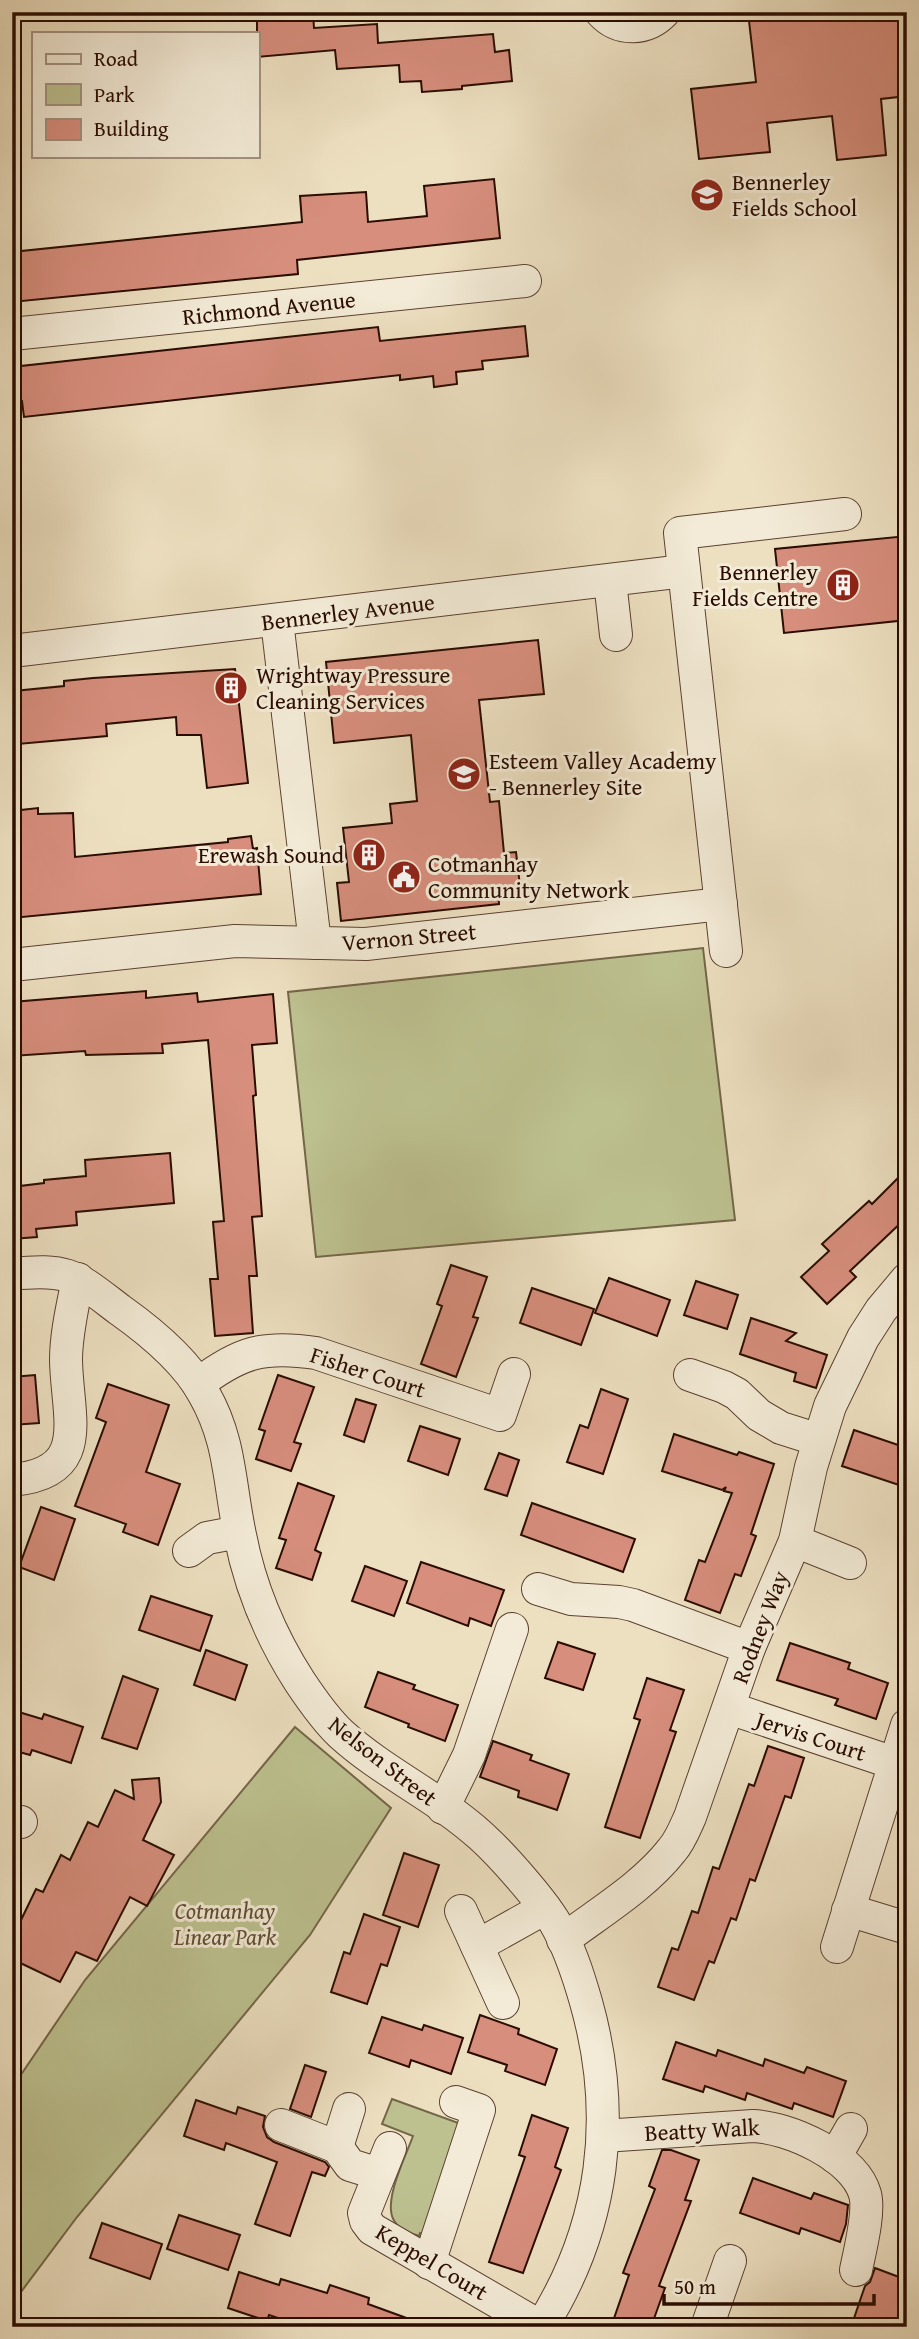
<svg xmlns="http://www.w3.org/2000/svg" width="919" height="2339" font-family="'Gentium Book Plus',serif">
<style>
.green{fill:#bdc190;stroke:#746648;stroke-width:2}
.building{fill:#d78e7d;stroke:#2a0c00;stroke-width:2}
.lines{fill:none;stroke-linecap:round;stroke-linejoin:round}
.minor-casing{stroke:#5b4130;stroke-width:34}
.minor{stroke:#f3ebd7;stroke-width:32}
.labels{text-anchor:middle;stroke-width:6;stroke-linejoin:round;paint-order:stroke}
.poi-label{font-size:23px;fill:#2a0c00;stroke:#f3ebd7;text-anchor:start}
.street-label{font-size:23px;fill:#2a0c00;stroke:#f3ebd7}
.park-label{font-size:23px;font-style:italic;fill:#5d4b32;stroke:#f3ebd7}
</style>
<rect width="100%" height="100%" fill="#ede0c1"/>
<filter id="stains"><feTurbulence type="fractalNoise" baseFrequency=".00286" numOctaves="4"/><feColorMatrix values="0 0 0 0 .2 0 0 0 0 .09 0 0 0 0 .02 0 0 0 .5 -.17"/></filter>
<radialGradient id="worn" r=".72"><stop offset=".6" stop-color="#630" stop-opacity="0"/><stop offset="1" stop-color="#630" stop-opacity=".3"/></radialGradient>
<g class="green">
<path d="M703 948 735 1220 316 1257 288 992Z"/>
<path d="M295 1727 391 1808 310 1935 77 2217 12 2304V2088L85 1980Z"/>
<path d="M392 2099 464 2125 425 2235 420 2233 419 2236C410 2233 400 2230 395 2222 381 2204 406 2156 413 2136L382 2124Z"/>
</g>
<g class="building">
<path d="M257 12H313L314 28 377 24 378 43 493 34 495 52 509 50 512 81 462 86V89L422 92 421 81 400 82 399 65 337 69 335 50 257 57Z"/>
<path d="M748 12H907V96L881 99 886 155 837 160 832 116 767 123 770 152 699 159 691 89 756 82Z"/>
<path d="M494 179 500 238 297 260 298 274 12 302V252L302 222 300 196 366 192 368 222 427 216 424 186Z"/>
<path d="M525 326 528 356 482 361 483 369 456 372 457 384 434 387 433 376 400 380V375L24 417 22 401 12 402V367L378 327 380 341Z"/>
<path d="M907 536V620L784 633 775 549Z"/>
<path d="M538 640 544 694 479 700 490 802 499 801 504 853 516 852 520 886 498 888 499 904 341 921 337 883 349 882 343 828 392 823 390 804 417 801 411 735 334 743 326 662Z"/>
<path d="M235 669 248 783 207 788 201 735H177L176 717 106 724 107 736 18 744 14 691 64 686V681L93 678Z"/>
<path d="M38 808V814L73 813 75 857 228 842V839L251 836 253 849 257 848 261 894 12 918V811Z"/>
<path d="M146 991V998L197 993 198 1002 273 994 277 1043 252 1045 256 1095 253 1096 262 1216 252 1217 257 1276H249L253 1333 215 1336 210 1279H218L213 1222 224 1221 208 1040 162 1044 163 1053 86 1055 85 1051 12 1056V1002Z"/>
<path d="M170 1153 174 1203 76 1212 77 1225 36 1229 37 1237 12 1239V1187L44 1183V1180L86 1176 85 1160Z"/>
<path d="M907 1169V1217L850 1271 856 1277 827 1304 801 1277 829 1251 822 1244 869 1201 872 1204Z"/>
<path d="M451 1265 487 1277 473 1317 478 1318 456 1377 421 1364 442 1306 437 1304Z"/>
<path d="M609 1278 670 1300 657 1336 595 1313Z"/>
<path d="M696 1281 738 1295 727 1329 684 1315Z"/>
<path d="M532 1288 594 1309 581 1345 520 1323Z"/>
<path d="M751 1318 796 1333 786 1341 827 1355 816 1388 794 1381 796 1373 740 1354Z"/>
<path d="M35 1375 39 1423 12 1425V1377Z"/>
<path d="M278 1375 314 1387 294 1442 301 1444 291 1471 256 1459 265 1431 259 1429Z"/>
<path d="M108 1384 169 1405 146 1472 180 1484 158 1545 123 1532 126 1524 75 1506 106 1422 96 1418Z"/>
<path d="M601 1389 628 1399 603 1474 567 1462 580 1425 588 1428Z"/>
<path d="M356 1399 376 1405 364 1442 344 1435Z"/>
<path d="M420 1426 460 1439 448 1475 408 1461Z"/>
<path d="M854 1430 907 1448V1473L902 1486 842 1466Z"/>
<path d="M674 1434 737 1455 739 1452 774 1464 751 1534 756 1536 741 1576 735 1574 720 1613 685 1600 699 1560 705 1562 732 1493 724 1491 726 1487 722 1490 662 1471Z"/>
<path d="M499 1453 519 1460 507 1496 485 1489Z"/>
<path d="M298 1483 334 1496 315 1550 321 1553 312 1580 276 1568 286 1540 279 1538Z"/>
<path d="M532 1503 635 1539 623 1572 521 1535Z"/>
<path d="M41 1507 75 1519 54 1580 19 1567Z"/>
<path d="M421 1562 504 1590 491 1626 470 1618 468 1626 407 1603Z"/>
<path d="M365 1566 407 1581 394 1616 352 1601Z"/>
<path d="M151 1596 212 1616 200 1651 139 1630Z"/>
<path d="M558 1642 595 1654 583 1690 545 1678Z"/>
<path d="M790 1643 850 1663 848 1669 888 1683 876 1719 835 1705 838 1699 777 1680Z"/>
<path d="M206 1650 247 1665 235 1700 194 1685Z"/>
<path d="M378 1672 415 1685 413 1689 458 1705 445 1741 408 1727 409 1724 365 1707Z"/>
<path d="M123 1676 158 1689 137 1749 102 1738Z"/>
<path d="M647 1678 684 1690 670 1730 676 1732 640 1838 605 1827 640 1720 634 1718Z"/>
<path d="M12 1710 42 1719 44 1714 83 1727 71 1763 32 1750 30 1755 12 1750Z"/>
<path d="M493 1741 532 1755 530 1760 569 1774 557 1810 518 1797 519 1791 480 1777Z"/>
<path d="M768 1746 804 1758 791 1798 785 1796 755 1881 750 1879 736 1920 731 1918 714 1963 709 1961 694 2000 658 1987 672 1948 678 1950 692 1911 698 1913 713 1867 719 1869 749 1784 754 1786Z"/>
<path d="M159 1778 161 1802 143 1840 174 1855 147 1906 130 1897 97 1961 76 1952 60 1982 12 1959V1915L21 1920 36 1889 43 1892 61 1855 70 1860 88 1822 98 1827 115 1790 134 1799 132 1780Z"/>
<path d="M404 1853 439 1865 418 1927 383 1915Z"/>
<path d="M364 1914 400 1927 387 1966 381 1964 367 2004 331 1992 344 1952 350 1954Z"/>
<path d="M480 2015 519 2029 518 2034 557 2049 545 2085 505 2071 507 2065 468 2052Z"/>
<path d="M382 2017 422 2030 424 2025 463 2038 451 2074 411 2060 409 2067 369 2053Z"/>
<path d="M676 2042 716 2056 718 2050 763 2066 765 2059 804 2073 807 2067 846 2081 833 2117 794 2103 792 2109 747 2093 745 2100 705 2086 703 2092 663 2079Z"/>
<path d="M305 2065 326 2072 311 2117 290 2109Z"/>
<path d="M196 2100 236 2114 238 2107 265 2116 263 2127 267 2137 274 2142 325 2162 329 2167 325 2176 312 2172 290 2236 255 2224 277 2162 226 2143 224 2150 184 2136Z"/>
<path d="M532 2115 568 2128 555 2167 561 2170 523 2273 489 2262 525 2157 519 2155Z"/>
<path d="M662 2150H671L699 2160 685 2200 691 2201 659 2286 665 2288 651 2327H611L629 2275 623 2273 655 2189 649 2186Z"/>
<path d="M753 2178 811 2199 814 2193 848 2205 846 2224 840 2242 801 2228 799 2234 740 2213Z"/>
<path d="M179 2215 240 2235 228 2270 167 2249Z"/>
<path d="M102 2223 162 2244 150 2279 90 2258Z"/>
<path d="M875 2268 907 2280V2296L896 2327H851L865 2286 870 2282Z"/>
<path d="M239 2272 279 2285 281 2279 327 2293 330 2285 369 2298 368 2304 423 2324V2327H305L269 2315 267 2321 228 2308Z"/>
</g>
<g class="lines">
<defs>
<g id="minor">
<path d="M601 12C619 32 647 30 664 12"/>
<path d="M12 334 525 281"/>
<path d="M610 581 616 635"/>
<path d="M277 621 315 943"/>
<path d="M12 651 684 571"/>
<path d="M726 951 680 533 845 514"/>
<path d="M12 965 235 941 366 944 721 904"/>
<path d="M12 1274C70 1268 75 1276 120 1310 151 1332 186 1361 204 1394 231 1441 229 1484 240 1535 250 1587 271 1637 300 1682 312 1700 325 1719 341 1734 384 1773 438 1797 481 1836 502 1855 539 1897 554 1921 569 1946 578 1974 586 2002 618 2115 605 2226 541 2327"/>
<path d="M690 1375 724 1387 737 1394 759 1415 781 1428 819 1440"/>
<path d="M198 1384C240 1352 264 1345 316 1353L500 1415 514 1374"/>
<path d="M12 1480C92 1473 67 1418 66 1360 66 1333 73 1305 78 1279"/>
<path d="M795 1541 850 1563"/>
<path d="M189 1551 207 1538 239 1532"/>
<path d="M538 1589 571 1599 619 1602 633 1605 749 1648"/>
<path d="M729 1708 894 1763"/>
<path d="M443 1808 469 1755 512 1629"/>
<path d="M12 1822H21"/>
<path d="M848 1910 907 1928"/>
<path d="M461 1911 503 2003"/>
<path d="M563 1940C600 1912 644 1886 672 1850 680 1841 685 1828 690 1817L749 1648 795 1541 811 1467 830 1406 863 1338 881 1310 907 1279"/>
<path d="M477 1946 545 1908"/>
<path d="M837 1947 907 1725"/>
<path d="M281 2125 337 2147 350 2165 379 2174"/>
<path d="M603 2136 753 2126C788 2127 854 2156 865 2194 870 2212 860 2250 856 2270"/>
<path d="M337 2147 349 2109"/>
<path d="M390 2148 364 2213 366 2221 372 2229 541 2327"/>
<path d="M835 2157 851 2129"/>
<path d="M429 2263 479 2110 456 2102"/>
<path d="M707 2327 730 2261"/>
</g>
</defs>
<use href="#minor" class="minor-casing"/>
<use href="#minor" class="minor"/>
</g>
<defs>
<symbol id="school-disc" viewBox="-11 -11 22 22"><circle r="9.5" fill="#8f2418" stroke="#f3ebd7"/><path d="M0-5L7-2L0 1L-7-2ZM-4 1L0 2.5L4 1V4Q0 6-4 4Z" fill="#fff"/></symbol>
<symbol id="building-disc" viewBox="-11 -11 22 22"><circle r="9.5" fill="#8f2418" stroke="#f3ebd7"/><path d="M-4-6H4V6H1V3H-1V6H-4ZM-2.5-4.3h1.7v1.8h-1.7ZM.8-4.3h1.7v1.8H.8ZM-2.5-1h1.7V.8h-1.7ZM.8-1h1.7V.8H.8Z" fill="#fff"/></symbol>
<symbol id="civic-disc" viewBox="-11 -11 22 22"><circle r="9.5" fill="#8f2418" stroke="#f3ebd7"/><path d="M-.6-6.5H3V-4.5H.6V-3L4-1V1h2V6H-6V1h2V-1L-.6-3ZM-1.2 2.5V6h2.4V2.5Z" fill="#fff"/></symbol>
</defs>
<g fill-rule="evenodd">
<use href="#school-disc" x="688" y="176" width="38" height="38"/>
<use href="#building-disc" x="824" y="566" width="38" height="38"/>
<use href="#building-disc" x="212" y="669" width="38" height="38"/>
<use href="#school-disc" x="445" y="755" width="38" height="38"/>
<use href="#building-disc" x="350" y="836" width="38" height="38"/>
<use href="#civic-disc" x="385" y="858" width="38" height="38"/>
</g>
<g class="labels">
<g class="poi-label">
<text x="732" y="190">Bennerley<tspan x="732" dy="26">Fields School</tspan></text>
<text x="818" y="580" text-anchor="end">Bennerley<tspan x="818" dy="26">Fields Centre</tspan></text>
<text x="256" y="683">Wrightway Pressure<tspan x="256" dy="26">Cleaning Services</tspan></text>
<text x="489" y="769">Esteem Valley Academy<tspan x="489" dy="26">- Bennerley Site</tspan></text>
<text x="344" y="863" text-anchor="end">Erewash Sound</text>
<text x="428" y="872">Cotmanhay<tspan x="428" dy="26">Community Network</tspan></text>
</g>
<g class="street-label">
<text transform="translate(269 308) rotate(-6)" y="8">Richmond Avenue</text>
<text transform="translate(348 612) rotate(-7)" y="8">Bennerley Avenue</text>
<text transform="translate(409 937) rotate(-5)" y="8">Vernon Street</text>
<text transform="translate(368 1372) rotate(18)" y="8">Fisher Court</text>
<text transform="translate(760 1627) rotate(-69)" y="8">Rodney Way</text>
<text transform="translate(811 1736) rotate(18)" y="8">Jervis Court</text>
<text transform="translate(383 1761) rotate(38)" y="8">Nelson Street</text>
<text transform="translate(702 2130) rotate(-3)" y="8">Beatty Walk</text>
<text transform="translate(432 2262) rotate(31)" y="8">Keppel Court</text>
</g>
<g class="park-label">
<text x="225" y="1919">Cotmanhay<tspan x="225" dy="26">Linear Park</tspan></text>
</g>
</g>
<rect width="919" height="2339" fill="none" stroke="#ede0c1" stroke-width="42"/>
<rect x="14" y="14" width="891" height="2311" fill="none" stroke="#2a0c00" stroke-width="3.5"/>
<rect x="21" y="21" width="877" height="2297" fill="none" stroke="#2a0c00" stroke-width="2"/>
<rect x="32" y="32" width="228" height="126" fill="#f3ebd7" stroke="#a39281" stroke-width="2"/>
<rect x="46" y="54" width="35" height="10" fill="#f3ebd7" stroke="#a39281" stroke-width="2"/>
<text x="94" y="66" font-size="21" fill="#2a0c00">Road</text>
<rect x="46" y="84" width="35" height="21" fill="#bdc190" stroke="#a39281" stroke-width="2"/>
<text x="94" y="102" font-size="21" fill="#2a0c00">Park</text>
<rect x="46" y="119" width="35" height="21" fill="#d78e7d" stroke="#a39281" stroke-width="2"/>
<text x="94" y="136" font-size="21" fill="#2a0c00">Building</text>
<path d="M664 2294v10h210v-10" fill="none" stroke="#2a0c00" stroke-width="3.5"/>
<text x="674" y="2294" font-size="21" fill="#2a0c00" stroke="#f3ebd7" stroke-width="5" paint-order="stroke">50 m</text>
<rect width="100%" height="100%" filter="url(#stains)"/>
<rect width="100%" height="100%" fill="url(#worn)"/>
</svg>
